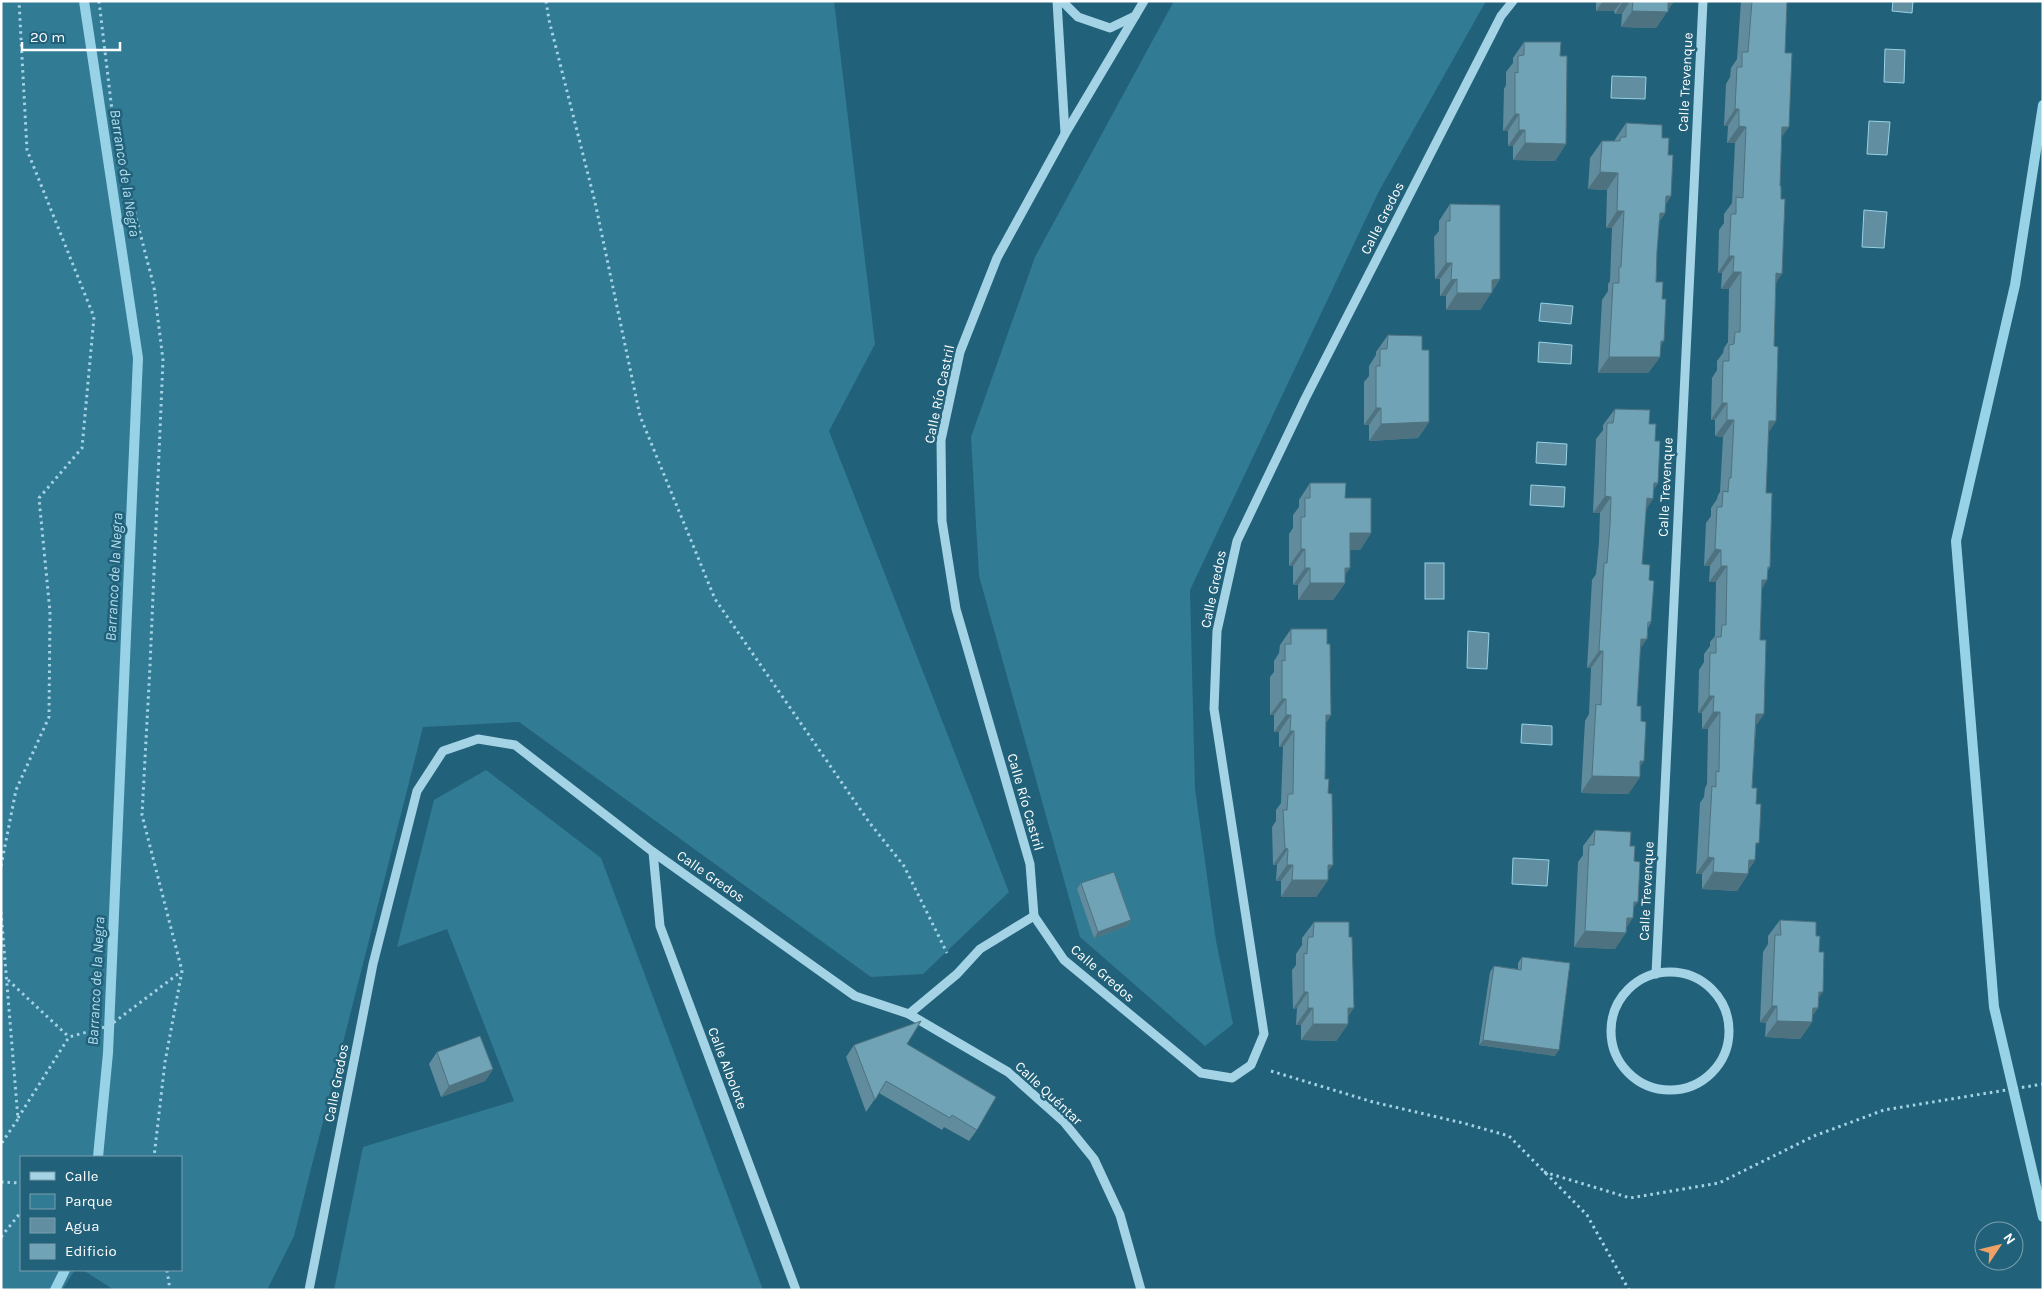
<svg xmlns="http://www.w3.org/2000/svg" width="2044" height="1291" font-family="Karla,sans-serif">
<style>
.green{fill:#327b95}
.water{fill:#618fa1;stroke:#98d2e6}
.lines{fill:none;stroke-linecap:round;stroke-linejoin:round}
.stream{stroke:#98d2e6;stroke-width:10}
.path{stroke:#a4d3e5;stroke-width:3;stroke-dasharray:2.5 4;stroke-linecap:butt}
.minor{stroke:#a4d3e5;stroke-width:9}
.wall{fill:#608c9d}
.shaded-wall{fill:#4e727f}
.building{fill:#70a3b6;stroke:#4e727f}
.labels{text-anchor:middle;stroke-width:5;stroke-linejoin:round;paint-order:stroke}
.street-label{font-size:14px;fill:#fff;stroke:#22617a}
.water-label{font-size:15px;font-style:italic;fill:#afdced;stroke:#22617a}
</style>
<rect width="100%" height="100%" fill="#22617a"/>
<g class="green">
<path d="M1 1H834L875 344 829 431 1009 892 923 974 871 977 519 722 423 727 294 1236 267 1290H114L83 1270H181V1157H21V1270H75L62 1290H1Z"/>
<path d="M1174 1H1486L1379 191 1190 590 1195 789 1216 941 1233 1024 1205 1046 1080 937 979 576 971 437 1035 257Z"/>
<path d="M486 770 601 858 763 1290H334L363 1147 514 1101 447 929 397 947 434 800Z"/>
</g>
<g class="water">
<path d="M1893 1H1913L1912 13 1892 11Z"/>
<path d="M1885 49 1905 50 1904 83 1884 82Z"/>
<path d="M1612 76 1646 77 1645 99 1611 98Z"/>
<path d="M1869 121 1890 122 1887 155 1867 154Z"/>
<path d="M1864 210 1887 212 1884 248 1862 247Z"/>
<path d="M1541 303 1573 306 1571 324 1539 321Z"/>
<path d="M1539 342 1572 345 1571 364 1538 362Z"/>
<path d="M1537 442 1567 444 1566 465 1536 463Z"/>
<path d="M1531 485 1565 487 1564 507 1530 505Z"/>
<rect x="1425" y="563" width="19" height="36"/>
<path d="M1468 631 1489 633 1487 669 1467 668Z"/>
<path d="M1522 724 1552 726V745L1521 743Z"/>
<path d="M1513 858 1549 860 1547 886 1512 884Z"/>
</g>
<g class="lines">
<g class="stream">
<path d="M84 1 138 358 108 1053 98 1157"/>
<path d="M2043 105 2015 285 1956 541 1994 1007 2043 1217"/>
<path d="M55 1290 65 1270"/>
</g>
<g class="path">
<path d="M99 1 115 136 154 287 163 360 150 666 142 815 182 971 165 1062 154 1157"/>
<path d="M546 1 549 20 595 202 640 416 715 599 869 822 904 866 947 953"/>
<path d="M1 866 16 790 49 717 50 612 39 498 82 448 94 317 27 150 19 1"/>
<path d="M1 912 18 1119 1 1144"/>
<path d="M8 980 69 1037"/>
<path d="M1271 1071 1373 1102 1463 1123 1509 1136 1587 1215 1629 1290"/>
<path d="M18 1118 69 1037 109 1026 182 971"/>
<path d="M1544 1172 1630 1198 1719 1183 1814 1136 1884 1110 2043 1084"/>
<path d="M1 1182 21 1183"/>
<path d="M1 1237 21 1212"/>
<path d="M167 1270 170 1290"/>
</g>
<g class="minor">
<path d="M1057 1 1065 133"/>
<path d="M1062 1 1078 17 1110 28 1135 16"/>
<path d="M1144 1 1065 134 997 258 960 352 941 440 942 521 956 609 1030 864 1034 916 1064 960 1201 1073 1232 1078 1251 1065 1264 1034 1214 709 1217 631 1237 541 1305 399 1501 16 1513 1"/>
<path d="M653 852 660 926 796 1290"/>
<circle cx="1670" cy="1031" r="59"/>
<path d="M1656 974 1703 1"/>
<path d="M909 1014 957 974 980 949 1034 916"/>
<path d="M309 1290 373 964 417 791 443 751 478 739 515 745 653 852 855 996 909 1014 1008 1072 1064 1122 1094 1159 1120 1215 1141 1290"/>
</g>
</g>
<g class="wall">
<path d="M1596 1H1674L1656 28 1621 27 1622 14H1615L1614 11H1596Z"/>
<path d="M1741 1H1787L1775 311 1774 346 1776 421 1768 433 1766 493 1770 567 1768 570 1767 580 1762 588 1760 640 1764 714 1756 725 1752 788 1756 804 1755 860 1749 869 1748 874 1737 891 1702 889V874H1696L1700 803 1704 797 1705 788 1707 784 1708 729H1702V713H1698L1699 670 1704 662V654L1710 646V642L1715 636 1716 582H1709L1710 566H1704L1706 523 1711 516V508L1717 499 1718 495 1720 492 1723 437 1715 436V420H1711L1712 378 1717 370V361L1723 353 1724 348 1728 342 1729 289H1721L1722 273H1718L1719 230 1724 223V214L1732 203 1735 143H1727L1728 126H1724L1726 84 1730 77 1731 68 1737 59Z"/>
<path d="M1524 42 1560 56 1566 144 1555 161 1513 160V146H1508V131H1503L1504 89 1506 85V72L1513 63V58Z"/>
<path d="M1626 123 1662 138 1668 155 1671 196 1666 204 1665 213 1659 222 1657 251 1656 282 1660 346V357L1648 373H1598L1602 300 1608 291V284L1610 281 1612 228H1606L1607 190 1588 189 1590 158 1602 141H1614Z"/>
<path d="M1450 204 1500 279 1480 310H1446V296H1440V279H1435L1434 237 1439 231V221Z"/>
<path d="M1388 335 1422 350 1429 422 1418 438 1369 441V425H1364V382L1369 376V366L1376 355V352Z"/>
<path d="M1615 409 1649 424 1655 441 1658 483 1654 489 1646 509 1642 564 1649 580 1651 622 1648 628 1647 639 1640 648 1637 706 1640 777 1628 794 1581 793 1585 721 1589 714 1591 668H1587L1592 580 1596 574 1599 542 1600 513H1593L1596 439 1603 430V425Z"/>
<path d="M1310 483 1345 498 1371 533 1360 550H1350L1345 576V583L1333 600H1298V585H1293V566H1289V534L1293 528V515L1299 507V500Z"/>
<path d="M1291 629 1327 644 1331 715 1326 723 1325 779 1328 880 1316 897H1281V881H1276L1277 865H1273L1272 827 1276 821V810L1281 803 1283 747H1279V732H1274V715H1270V677L1274 672V661L1279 653 1280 645Z"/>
<path d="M1595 830 1630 846 1633 908 1627 927 1615 949 1574 947 1578 862 1583 855V846Z"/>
<path d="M1081 883 1131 920 1127 926 1094 938 1077 889Z"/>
<path d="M1780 920 1816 936 1819 998 1818 1008 1812 1016V1022L1800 1039 1765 1037 1766 1023 1760 1022 1763 952 1768 944V936Z"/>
<path d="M1314 922 1349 937 1348 1024 1336 1041 1301 1040V1025H1296L1297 1008 1293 1009 1292 970 1296 965V954L1302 945V938Z"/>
<path d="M1522 957 1555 1056 1479 1045 1490 972 1494 966 1518 969V963Z"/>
<path d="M907 1044 977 1130 969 1141 944 1127 942 1130 879 1093 866 1112 846 1057 854 1045Z"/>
<path d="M437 1052 493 1069 485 1081 441 1097 429 1064Z"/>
</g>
<g class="shaded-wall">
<path d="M1603 1H1622L1614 11H1596Z"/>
<path d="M1623 1H1630L1622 14H1615Z"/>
<path d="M1666 1H1674L1656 28 1621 27 1632 11Z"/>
<path d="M1735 109H1739L1728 126H1724Z"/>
<path d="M1515 114H1519L1508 131H1503Z"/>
<path d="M1739 126 1746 127 1735 143H1727Z"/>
<path d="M1782 127H1789L1777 144Z"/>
<path d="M1519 130H1525L1513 146H1508Z"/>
<path d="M1525 143 1566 144 1555 161 1513 160Z"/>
<path d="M1600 172 1618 173 1607 190 1588 189Z"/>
<path d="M1666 196H1671L1659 213Z"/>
<path d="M1617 211H1624L1612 228H1606Z"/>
<path d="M1660 213H1665L1654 229Z"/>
<path d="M1729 256H1734L1722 273H1718Z"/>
<path d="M1446 263H1452L1440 279H1435Z"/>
<path d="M1733 272H1741L1729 289H1721Z"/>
<path d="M1776 273 1782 274 1771 290Z"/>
<path d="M1457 279 1446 296H1440L1451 280Z"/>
<path d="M1500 279 1480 310H1446L1457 293 1492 280Z"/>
<path d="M1661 341H1664L1653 357H1660L1648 373H1598L1609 357Z"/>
<path d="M1722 403H1727L1715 420H1711Z"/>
<path d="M1376 408H1381L1369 425H1364Z"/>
<path d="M1727 420H1734L1723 437 1715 436Z"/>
<path d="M1769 421H1776L1765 438Z"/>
<path d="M1429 422 1418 438 1369 441 1381 424Z"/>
<path d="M1654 483H1658L1646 500Z"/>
<path d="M1605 496 1611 497 1600 513H1593Z"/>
<path d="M1647 498 1653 499 1642 516Z"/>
<path d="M1350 533H1371L1360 550H1339Z"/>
<path d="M1301 549H1305L1293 566H1289Z"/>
<path d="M1715 549 1721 550 1710 566H1704Z"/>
<path d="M1721 566H1727L1716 582H1709Z"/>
<path d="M1305 568H1310L1298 585H1293Z"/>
<path d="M1345 568H1350L1340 583H1345L1333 600H1298L1310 583Z"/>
<path d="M1762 580H1767L1756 597Z"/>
<path d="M1641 639H1647L1636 655Z"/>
<path d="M1599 651H1603L1591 668H1587Z"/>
<path d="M1709 696H1714L1702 713H1698Z"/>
<path d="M1282 699H1286L1274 715H1270Z"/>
<path d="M1713 712H1720L1708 729H1702Z"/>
<path d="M1756 714H1764L1752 731Z"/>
<path d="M1286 715H1291L1279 732H1274Z"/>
<path d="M1326 715H1331L1320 732Z"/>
<path d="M1290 731H1294L1283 747H1279Z"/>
<path d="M1640 761H1644L1633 777H1640L1628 794 1581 793 1592 776Z"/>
<path d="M1285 848 1288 849 1277 865H1273Z"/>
<path d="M1708 857 1714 858 1702 874H1696Z"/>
<path d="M1749 860H1755L1745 874H1748L1737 891 1702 889 1713 872Z"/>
<path d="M1287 865H1293L1281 881H1276Z"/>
<path d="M1328 865H1333L1322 880H1328L1316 897H1281L1292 880Z"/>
<path d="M1634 902H1638L1626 918Z"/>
<path d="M1627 918H1633L1623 933H1626L1615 949 1574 947 1585 931Z"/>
<path d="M1131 920 1127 926 1094 938 1098 932Z"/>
<path d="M1304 992H1308L1297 1008 1293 1009Z"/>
<path d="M1819 992H1823L1811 1008Z"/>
<path d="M1772 1006H1777L1766 1023 1760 1022Z"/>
<path d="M1308 1008H1313L1301 1025H1296Z"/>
<path d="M1348 1008H1354L1343 1024H1348L1336 1041 1301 1040 1313 1024Z"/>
<path d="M1813 1008H1818L1808 1022H1812L1800 1039 1765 1037 1777 1021Z"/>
<path d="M1483 1040 1559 1050 1555 1056 1479 1045Z"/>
<path d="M493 1069 485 1081 441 1097 449 1086Z"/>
</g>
<g class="building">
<path d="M1633 1H1668V12L1632 11Z"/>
<path d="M1752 1H1787L1785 53H1792L1789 127H1782L1780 186H1781V199H1785L1782 274 1776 273 1775 311 1774 346 1778 347 1776 421H1769L1766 493H1772L1770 567H1768L1767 580H1762L1760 640H1766L1764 714H1756L1752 788H1757L1756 804H1761L1760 825 1759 843H1756L1755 860H1749L1748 874 1713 872 1714 858 1708 857 1712 786 1716 787V771L1719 772 1720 712H1713L1714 696H1709L1710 653H1716V637H1721L1722 625H1726L1727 566H1721V550L1715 549 1717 507H1722L1723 491 1728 492 1729 478H1731L1734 420H1727V403H1722L1723 361H1729V345L1734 344 1735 332H1740L1741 272H1733L1734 256H1729L1731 214H1736V197L1743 198 1746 127 1739 126V109H1735L1737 67H1742V52H1748Z"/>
<path d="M1524 42H1561L1560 56H1567L1566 144 1525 143V130H1519V114H1515V72L1518 73V56L1524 55Z"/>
<path d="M1626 123 1662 125V138H1669L1668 155H1673L1671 196H1666L1665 213H1660L1657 251 1656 282H1663L1662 299H1666L1664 341H1661L1660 357H1609L1613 283H1619V267H1621L1624 211H1617L1618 173 1600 172 1602 141H1620L1621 137H1626Z"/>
<path d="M1450 204 1500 205V279L1492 280V293H1457V279L1451 280 1452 263H1446V221H1450Z"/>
<path d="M1388 335 1422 336V350H1429V422L1381 424V408H1376V366H1380V349H1387Z"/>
<path d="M1615 409 1650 410 1649 424H1656L1655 441H1660L1658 483H1654L1653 499 1647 498 1642 564 1650 565 1649 580 1654 581 1651 622H1648L1647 639H1641L1637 706H1641V721L1646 722 1644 761H1640V777L1592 776 1596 704 1601 705 1603 651H1599L1604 563H1607L1610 525 1611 497 1605 496 1607 423H1613Z"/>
<path d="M1310 483H1346L1345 498H1371V533H1350V568H1345V583H1310V568H1305V549H1301V517H1305V498H1310Z"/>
<path d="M1291 629H1327V644H1330L1331 715H1326L1325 779H1329L1328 793 1332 794 1333 865H1328V880H1292L1293 865H1287L1288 849 1285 848 1283 810H1287L1288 794H1293L1294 731H1290L1291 715H1286V699H1282V660L1285 661V644H1291Z"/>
<path d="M1595 830 1631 832 1630 846H1635L1634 861 1640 862 1638 902H1634L1633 918H1627L1626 933 1585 931 1589 845H1594Z"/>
<path d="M1114 872 1131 920 1098 932 1081 883Z"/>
<path d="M1780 920 1816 922V936H1820L1819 952H1824L1823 992H1819L1818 1008H1813L1812 1022 1777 1021V1006H1772L1775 935H1781Z"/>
<path d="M1314 922H1349V937H1352L1354 1008H1348V1024H1313V1008H1308V992H1304V953L1307 954 1308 937H1313Z"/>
<path d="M1522 957 1570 963 1559 1050 1483 1040 1494 966 1521 970Z"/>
<path d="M921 1021 907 1044 996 1097 977 1130 952 1115 950 1118 886 1081 875 1100 854 1045Z"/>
<path d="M480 1036 493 1069 449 1086 437 1052Z"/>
</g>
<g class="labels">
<g class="street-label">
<text transform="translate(1685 82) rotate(-87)" y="5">Calle Trevenque</text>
<text transform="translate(1382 218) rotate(-63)" y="5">Calle Gredos</text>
<text transform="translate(939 394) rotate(-78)" y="5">Calle Río Castril</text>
<text transform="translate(1665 487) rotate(-87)" y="5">Calle Trevenque</text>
<text transform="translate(1213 589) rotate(-78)" y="5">Calle Gredos</text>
<text transform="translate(1026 802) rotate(74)" y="5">Calle Río Castril</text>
<text transform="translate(711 876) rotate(35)" y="5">Calle Gredos</text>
<text transform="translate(1646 891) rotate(-87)" y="5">Calle Trevenque</text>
<text transform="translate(1103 973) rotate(41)" y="5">Calle Gredos</text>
<text transform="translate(728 1068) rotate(69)" y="5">Calle Albolote</text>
<text transform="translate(336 1083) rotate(-79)" y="5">Calle Gredos</text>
<text transform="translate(1049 1093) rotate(43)" y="5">Calle Quéntar</text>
</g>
<g class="water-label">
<text transform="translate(125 173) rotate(81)" y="5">Barranco de la Negra</text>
<text transform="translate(114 577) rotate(-87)" y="5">Barranco de la Negra</text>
<text transform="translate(96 981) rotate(-87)" y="5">Barranco de la Negra</text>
</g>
</g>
<rect width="2044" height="1291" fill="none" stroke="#ffffff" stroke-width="5"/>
<rect x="20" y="1156" width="162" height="115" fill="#22617a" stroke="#7aa0af"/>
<rect x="30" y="1172" width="25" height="8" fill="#a4d3e5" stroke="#7aa0af"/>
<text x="65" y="1181" font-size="15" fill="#ffffff">Calle</text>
<rect x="30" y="1194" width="25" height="15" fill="#327b95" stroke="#7aa0af"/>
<text x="65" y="1206" font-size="15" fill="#ffffff">Parque</text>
<rect x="30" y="1218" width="25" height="15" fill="#618fa1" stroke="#7aa0af"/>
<text x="65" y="1231" font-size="15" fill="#ffffff">Agua</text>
<rect x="30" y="1244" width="25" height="15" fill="#70a3b6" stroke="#7aa0af"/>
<text x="65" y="1256" font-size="15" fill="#ffffff">Edificio</text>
<g transform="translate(1999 1246) rotate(55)"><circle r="24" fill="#22617a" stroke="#7aa0af"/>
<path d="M0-4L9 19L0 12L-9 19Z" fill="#f0a266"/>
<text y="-8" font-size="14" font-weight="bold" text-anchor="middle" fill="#ffffff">N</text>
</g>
<path d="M22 42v8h98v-8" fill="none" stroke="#ffffff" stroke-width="2.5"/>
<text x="30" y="42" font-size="15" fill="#ffffff" stroke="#22617a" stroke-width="4" paint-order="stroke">20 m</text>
</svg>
